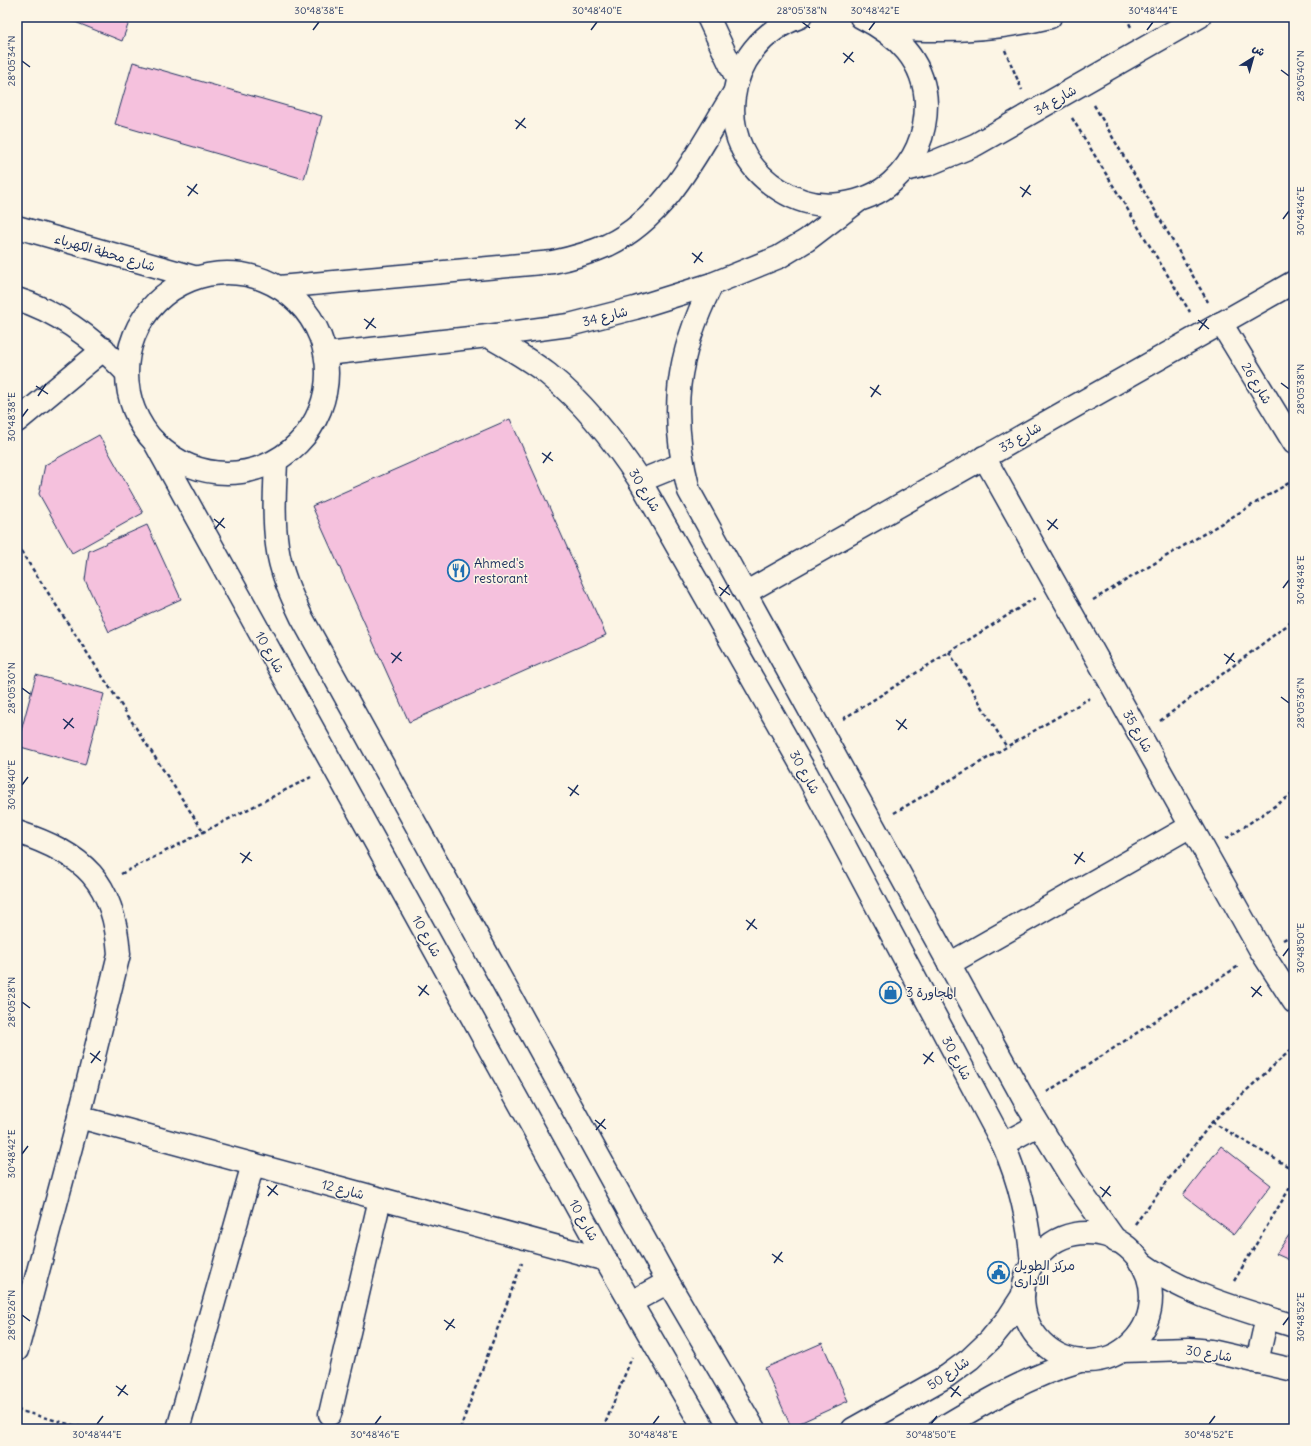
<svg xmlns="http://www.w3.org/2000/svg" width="1311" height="1446" font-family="Delius,'Playpen Sans Arabic',sans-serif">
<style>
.building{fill:#f5c1dd;stroke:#1b2f5e}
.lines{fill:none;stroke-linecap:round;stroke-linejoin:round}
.minor-casing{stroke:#1b2f5e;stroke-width:25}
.path{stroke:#1b2f5e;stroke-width:2.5;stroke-dasharray:4 3;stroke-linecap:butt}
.minor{stroke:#fcf5e5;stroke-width:22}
.ticks{fill:none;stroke:#1b2f5e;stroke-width:1.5}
.labels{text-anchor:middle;stroke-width:3;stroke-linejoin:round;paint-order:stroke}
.street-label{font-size:13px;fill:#1b2f5e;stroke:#fcf5e5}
.poi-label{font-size:13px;fill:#1b2f5e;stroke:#fcf5e5;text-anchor:start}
.neatline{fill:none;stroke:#1b2f5e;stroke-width:1.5}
.ticks-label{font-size:10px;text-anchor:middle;fill:#1b2f5e}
</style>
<rect width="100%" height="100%" fill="#fcf5e5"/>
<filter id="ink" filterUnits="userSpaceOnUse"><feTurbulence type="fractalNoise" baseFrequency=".025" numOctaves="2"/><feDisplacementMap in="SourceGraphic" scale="8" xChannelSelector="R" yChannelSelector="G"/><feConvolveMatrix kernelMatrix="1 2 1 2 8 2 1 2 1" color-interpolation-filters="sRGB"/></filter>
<g filter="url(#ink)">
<g class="building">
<path d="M63 17H131L122 41Z"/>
<path d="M133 62 322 116 304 179 115 124Z"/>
<path d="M510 419 606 635 409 722 312 506Z"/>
<path d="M99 435 143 513 72 553 39 494 45 465Z"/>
<path d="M147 525 181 599 109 632 85 580 89 551Z"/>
<path d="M36 675 104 694 85 765 17 746Z"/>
<path d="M1221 1146 1271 1185 1234 1234 1183 1195Z"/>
<path d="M1294 1228V1262L1276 1254Z"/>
<path d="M822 1343 848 1401 791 1427 765 1368Z"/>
</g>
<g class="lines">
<defs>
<g id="minor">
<path d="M708 17 737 79"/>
<path d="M800 17C721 45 709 147 780 190 799 202 819 207 841 204 860 201 878 195 892 182 915 161 926 135 926 104 925 61 897 35 861 17"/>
<path d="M882 27C939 33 994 31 1050 17"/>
<path d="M905 170 929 164 975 145 1199 17"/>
<path d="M17 227 194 277"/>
<circle cx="227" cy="373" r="100"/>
<path d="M712 284C676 356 669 412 689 491L1027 1105 1074 1182 1116 1241"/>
<path d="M279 287 553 262C572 258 590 253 608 245 670 215 699 148 734 93"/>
<path d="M17 299C60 312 96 341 126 372"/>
<path d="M1221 323 1294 443"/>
<path d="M488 336C509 348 529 359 548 374 585 404 614 441 640 481L806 773 1003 1144C1021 1184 1029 1222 1032 1265"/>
<path d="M326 354 488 336 569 325 635 308 712 284 779 257 807 240 858 201"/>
<path d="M17 421 104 349"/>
<path d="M154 441 606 1260 704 1429"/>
<path d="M984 457 1261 951 1294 1002"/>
<path d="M276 461C275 489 273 517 277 545 280 571 291 595 302 618L668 1282 754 1429"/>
<path d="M640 481 682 464"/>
<path d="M745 593 1294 282"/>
<path d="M17 832C84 854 114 881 119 954L79 1117 17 1350"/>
<path d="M949 964 1191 826"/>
<path d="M79 1117 606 1260"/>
<path d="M1003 1144 1038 1125"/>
<circle cx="1087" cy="1297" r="64"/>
<path d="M1140 1262C1185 1295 1241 1309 1294 1326"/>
<path d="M630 1303 668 1282"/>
<path d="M1122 1351 1189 1349 1211 1351 1294 1370"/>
<path d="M1257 1362 1267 1317"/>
<path d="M330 1414 380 1199"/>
<path d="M178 1429 253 1164"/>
<path d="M853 1429 947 1376 970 1359 990 1340 1008 1318 1023 1295"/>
<path d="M940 1429C985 1402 1029 1376 1080 1361"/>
</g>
</defs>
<use href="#minor" class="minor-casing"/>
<g class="path">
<path d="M1126 17 1131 27"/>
<path d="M17 34 22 17"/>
<path d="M1005 50 1022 90"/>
<path d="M1094 105 1208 302"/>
<path d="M1072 118 1190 312"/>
<path d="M17 545 203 831"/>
<path d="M1093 600 1294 480"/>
<path d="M949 652 1006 746"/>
<path d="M843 719 1035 598"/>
<path d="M1160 721 1294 620"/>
<path d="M894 813 1090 698"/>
<path d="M1226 839 1294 793"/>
<path d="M121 874 311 777"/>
<path d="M1283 940 1294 934"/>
<path d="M1047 1092 1240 965"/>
<path d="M1212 1122 1294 1170"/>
<path d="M1135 1224 1212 1122 1294 1047"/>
<path d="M1234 1281 1294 1181"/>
<path d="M17 1410 87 1429"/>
<path d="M460 1429 522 1263"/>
<path d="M603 1429 632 1357"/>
</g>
<use href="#minor" class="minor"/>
</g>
</g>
<path class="ticks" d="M802 22 810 28M313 30 319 22M591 30 597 22M869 30 875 22M1147 30 1153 22M843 53 854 62M22 61 30 67M844 63 853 52M1281 70 1289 76M515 120 526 128M516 129 525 118M187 186 198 194M1020 187 1031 195M188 196 197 184M1022 197 1030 185M1283 219 1289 211M692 253 703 262M694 263 702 252M364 319 376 328M1198 320 1209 329M366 329 374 318M1199 330 1207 319M1281 383 1289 389M36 386 48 394M870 387 881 395M38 396 46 384M871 397 879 385M22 417 28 409M542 453 553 461M543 463 551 452M214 519 225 528M1047 520 1058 529M215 529 224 518M1048 530 1057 519M719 587 730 595M1283 588 1289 580M720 596 729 585M391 653 402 661M1224 654 1235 662M392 663 401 652M1226 664 1234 653M22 688 30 694M1281 697 1289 703M63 719 74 728M896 720 907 729M64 729 73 718M898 730 906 719M22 785 28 777M568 787 579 795M570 796 578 785M240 853 252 861M1074 854 1085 862M242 863 250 852M1075 864 1083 852M746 920 757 929M747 930 755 919M1283 956 1289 948M418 986 429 995M1251 987 1262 996M419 996 427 985M1252 997 1261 986M22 1002 30 1008M90 1053 101 1061M923 1054 934 1062M91 1063 100 1051M924 1064 933 1052M595 1120 606 1129M596 1130 605 1119M22 1154 28 1146M267 1186 278 1195M1100 1187 1111 1196M268 1196 277 1185M1102 1197 1110 1186M772 1254 783 1262M774 1263 782 1252M22 1315 30 1321M444 1320 455 1328M1283 1325 1289 1317M446 1330 454 1319M116 1386 128 1395M950 1387 961 1396M118 1396 126 1385M951 1397 959 1386M97 1424 103 1416M375 1424 381 1416M653 1424 659 1416M931 1424 937 1416M1209 1424 1215 1416"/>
<defs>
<symbol id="restaurant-ring" viewBox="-11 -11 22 22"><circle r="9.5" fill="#fcf5e5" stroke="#1f6fb2" stroke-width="1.5"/><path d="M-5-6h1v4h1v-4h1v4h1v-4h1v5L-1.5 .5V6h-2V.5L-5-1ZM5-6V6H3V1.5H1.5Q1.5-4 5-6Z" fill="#1f6fb2"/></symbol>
<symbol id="shop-ring" viewBox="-11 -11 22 22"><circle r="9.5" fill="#fcf5e5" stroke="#1f6fb2" stroke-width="1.5"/><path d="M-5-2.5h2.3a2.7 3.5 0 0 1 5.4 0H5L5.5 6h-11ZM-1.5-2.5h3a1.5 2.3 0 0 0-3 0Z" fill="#1f6fb2"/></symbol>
<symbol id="civic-ring" viewBox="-11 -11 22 22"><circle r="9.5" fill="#fcf5e5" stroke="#1f6fb2" stroke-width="1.5"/><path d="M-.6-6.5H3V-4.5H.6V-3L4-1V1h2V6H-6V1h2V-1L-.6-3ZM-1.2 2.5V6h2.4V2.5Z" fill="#1f6fb2"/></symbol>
</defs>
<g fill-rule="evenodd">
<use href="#restaurant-ring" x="446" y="558" width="25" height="25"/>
<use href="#shop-ring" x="878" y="980" width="25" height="25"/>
<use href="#civic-ring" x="986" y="1260" width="25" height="25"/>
</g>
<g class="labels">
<g class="street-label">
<text transform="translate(1055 100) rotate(-30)" y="5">شارع 34</text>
<text transform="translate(105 252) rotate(16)" y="5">شارع محطة الكهرباء</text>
<text transform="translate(605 316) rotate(-14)" y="5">شارع 34</text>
<text transform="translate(1257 383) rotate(59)" y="5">شارع 26</text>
<text transform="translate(1020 437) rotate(-30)" y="5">شارع 33</text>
<text transform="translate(645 490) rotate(59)" y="5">شارع 30</text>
<text transform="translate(270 652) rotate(61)" y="5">شارع 10</text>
<text transform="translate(1138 731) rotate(61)" y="5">شارع 35</text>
<text transform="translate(805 772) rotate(61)" y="5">شارع 30</text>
<text transform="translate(427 936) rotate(61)" y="5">شارع 10</text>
<text transform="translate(957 1058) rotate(62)" y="5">شارع 30</text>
<text transform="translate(343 1189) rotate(15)" y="5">شارع 12</text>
<text transform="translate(584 1220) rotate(61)" y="5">شارع 10</text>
<text transform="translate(1209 1353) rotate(9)" y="5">شارع 30</text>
<text transform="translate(948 1373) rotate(-34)" y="5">شارع 50</text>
</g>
<g class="poi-label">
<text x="474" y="568">Ahmed's<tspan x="474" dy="15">restorant</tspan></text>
<text x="906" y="997">المجاورة 3</text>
<text x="1014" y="1270">مركز الطويل<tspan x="1014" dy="15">الادارى</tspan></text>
</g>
</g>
<rect width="1311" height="1446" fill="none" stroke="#fcf5e5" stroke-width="44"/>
<g transform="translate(1253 58) rotate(37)" stroke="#fcf5e5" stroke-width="3" paint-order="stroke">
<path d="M0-3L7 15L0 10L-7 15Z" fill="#1b2f5e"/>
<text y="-6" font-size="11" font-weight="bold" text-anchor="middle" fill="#1b2f5e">ش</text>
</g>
<rect x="22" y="22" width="1267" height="1402" class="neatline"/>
<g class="ticks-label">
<text x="319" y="14">30°48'38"E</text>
<text x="597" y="14">30°48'40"E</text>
<text x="802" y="14">28°05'38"N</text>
<text x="875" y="14">30°48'42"E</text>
<text x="1153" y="14">30°48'44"E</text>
<text transform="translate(11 61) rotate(-90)" y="4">28°05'34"N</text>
<text transform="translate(1300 76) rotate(-90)" y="4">28°05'40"N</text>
<text transform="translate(1300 211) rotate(-90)" y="4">30°48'46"E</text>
<text transform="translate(1300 389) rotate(-90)" y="4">28°05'38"N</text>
<text transform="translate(11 417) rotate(-90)" y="4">30°48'38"E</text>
<text transform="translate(1300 580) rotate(-90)" y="4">30°48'48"E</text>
<text transform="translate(11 688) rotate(-90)" y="4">28°05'30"N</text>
<text transform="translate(1300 703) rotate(-90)" y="4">28°05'36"N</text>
<text transform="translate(11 785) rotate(-90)" y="4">30°48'40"E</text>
<text transform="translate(1300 948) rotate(-90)" y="4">30°48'50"E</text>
<text transform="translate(11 1002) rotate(-90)" y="4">28°05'28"N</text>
<text transform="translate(11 1154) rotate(-90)" y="4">30°48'42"E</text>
<text transform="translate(11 1315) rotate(-90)" y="4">28°05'26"N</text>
<text transform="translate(1300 1317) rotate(-90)" y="4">30°48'52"E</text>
<text x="97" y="1438">30°48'44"E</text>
<text x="375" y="1438">30°48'46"E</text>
<text x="653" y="1438">30°48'48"E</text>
<text x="931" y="1438">30°48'50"E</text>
<text x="1209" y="1438">30°48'52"E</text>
</g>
</svg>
